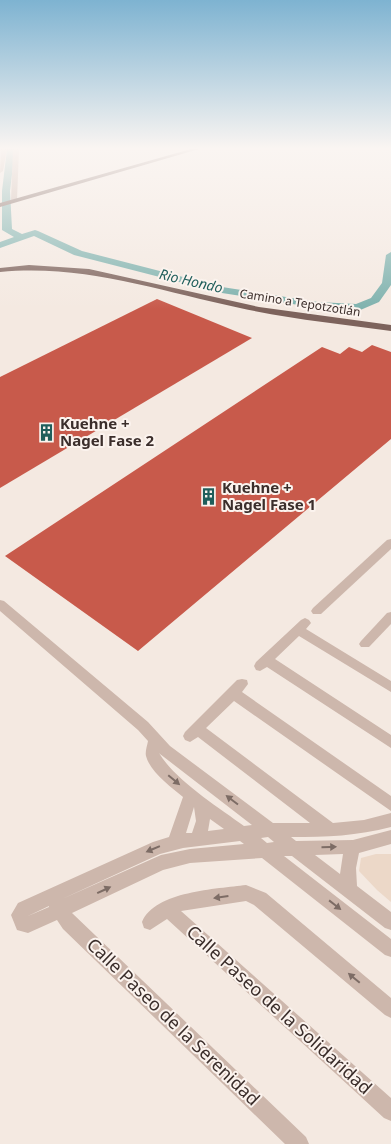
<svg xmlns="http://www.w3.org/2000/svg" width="391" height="1144" font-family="'Noto Sans',sans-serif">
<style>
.plaza{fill:#ecd8c8}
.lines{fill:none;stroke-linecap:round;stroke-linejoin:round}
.river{fill:#7fb2ae;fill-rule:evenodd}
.building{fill:#c85a4b}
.minor{fill:#cdb7ac;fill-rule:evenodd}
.major{fill:#7d635c;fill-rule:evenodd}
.oneway{fill:#7d6c65}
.labels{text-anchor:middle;stroke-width:4;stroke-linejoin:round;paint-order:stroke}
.far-street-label{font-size:12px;fill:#3b2e2b;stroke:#fbf3ee}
.far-water-label{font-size:14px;font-style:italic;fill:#1f5e5b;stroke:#fbf3ee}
.poi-label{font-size:15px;font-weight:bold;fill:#3b2e2b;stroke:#fbf3ee;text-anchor:start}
.near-street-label{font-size:18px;fill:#3b2e2b;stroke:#fbf3ee}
</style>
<rect width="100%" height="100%" fill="#f4e9e1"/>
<path class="plaza" d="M376 854H391V902L377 890 359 871 361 858Z"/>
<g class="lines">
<path class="river" d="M7 149H15L10 191 12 229 22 234 35 230 38 231 82 251 222 287 318 302 356 304 371 298 382 283 386 255 391 252V285L379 302 358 311 318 308 222 293 74 255 34 236 0 248V242L14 237 2 230V191Z"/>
</g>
<g class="building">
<path d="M157 299 252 338 0 488V377Z"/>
<path d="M372 345 391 352V439L138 651 5 556 322 347 340 354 349 347 362 352Z"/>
</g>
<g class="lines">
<g class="minor">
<path d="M1 149H7L3 171 0 173Z"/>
<path d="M13 149H19L17 200 14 202 11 200Z"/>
<path d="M391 539V549L321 614H313L311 611 313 608 387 540Z"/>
<path d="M0 600 4 601 148 722 170 746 273 823H310L198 737 190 742 185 740 183 736 185 732 237 680 242 679 247 680 248 684 242 692 391 796V811L234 701 206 728 333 823 364 820 391 813V827C357 836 327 837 291 837L296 841 353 840 391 830V844L359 853 356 868 357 886 391 912V930L385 928 292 856H284L391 939V957L385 955 262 858 190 863 163 870 72 913 306 1137 309 1144H285L63 929 57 920 28 933 17 930 11 915 18 903 153 842 169 837 183 797C171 787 150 772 146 756 145 752 147 746 148 741L138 730 0 611ZM159 753 160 754 252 825 244 826C218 807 175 780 159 753ZM194 807 196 821 192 833H186ZM210 819 224 829 208 831ZM268 837 274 842 267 843 261 838ZM240 841 244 844 190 849 161 855 62 899 160 854 183 848ZM343 854 340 874 315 855ZM49 906V907L28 916 30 915Z"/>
<path d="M391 612V624L369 647H361L359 644 361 641 387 613Z"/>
<path d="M305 618 309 620 311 623 306 629 391 681V692L299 636 275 659 391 735V748L267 667 260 671 256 670 254 666 256 662 301 620Z"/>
<path d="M246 885 266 893 391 998V1018L385 1015 254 905 246 901 181 911 391 1098V1121L384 1118 167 919 150 930 144 928 142 922C155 891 217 889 246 885Z"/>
</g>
<g class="major">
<path d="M191 149H199L0 207V203Z"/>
<path d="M29 265 89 269 259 307 391 325V331C341 324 290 319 240 308 158 291 86 264 0 272V268Z"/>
</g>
</g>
<defs><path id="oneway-solid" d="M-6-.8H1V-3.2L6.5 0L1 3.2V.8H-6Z" transform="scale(1.25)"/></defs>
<g class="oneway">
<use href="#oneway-solid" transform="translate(174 780) rotate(40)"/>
<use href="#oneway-solid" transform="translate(232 800) rotate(-143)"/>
<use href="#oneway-solid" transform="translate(329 847) rotate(-1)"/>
<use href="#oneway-solid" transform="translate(153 849) rotate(157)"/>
<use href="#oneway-solid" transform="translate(104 890) rotate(-25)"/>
<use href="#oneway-solid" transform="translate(221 897) rotate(172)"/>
<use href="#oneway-solid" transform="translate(335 905) rotate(38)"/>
<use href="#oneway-solid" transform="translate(354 978) rotate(-140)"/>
</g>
<linearGradient id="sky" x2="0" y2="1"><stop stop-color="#7eb3d1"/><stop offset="0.48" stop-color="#faf5f2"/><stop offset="1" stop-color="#faf5f2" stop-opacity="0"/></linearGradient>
<rect width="391" height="309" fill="url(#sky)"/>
<defs>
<symbol id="building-bare" viewBox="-9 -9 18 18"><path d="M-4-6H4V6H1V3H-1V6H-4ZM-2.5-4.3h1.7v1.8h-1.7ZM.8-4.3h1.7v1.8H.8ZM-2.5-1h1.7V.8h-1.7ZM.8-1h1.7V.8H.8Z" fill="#1f5e5b" stroke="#fbf3ee" stroke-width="2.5" paint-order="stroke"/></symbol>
</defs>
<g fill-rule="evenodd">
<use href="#building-bare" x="34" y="420" width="25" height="25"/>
<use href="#building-bare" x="196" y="484" width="25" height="25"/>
</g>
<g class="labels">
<g class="far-street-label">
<text transform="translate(300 303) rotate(9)" y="4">Camino a Tepotzotlán</text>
</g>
<g class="far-water-label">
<text transform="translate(191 281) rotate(13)" y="5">Rio Hondo</text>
</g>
<g class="poi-label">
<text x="60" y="429">Kuehne +<tspan x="60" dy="17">Nagel Fase 2</tspan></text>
<text x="222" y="493">Kuehne +<tspan x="222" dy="17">Nagel Fase 1</tspan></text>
</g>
<g class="near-street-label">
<text transform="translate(279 1010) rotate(42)" y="6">Calle Paseo de la Solidaridad</text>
<text transform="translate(173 1022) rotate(44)" y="6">Calle Paseo de la Serenidad</text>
</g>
</g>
</svg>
